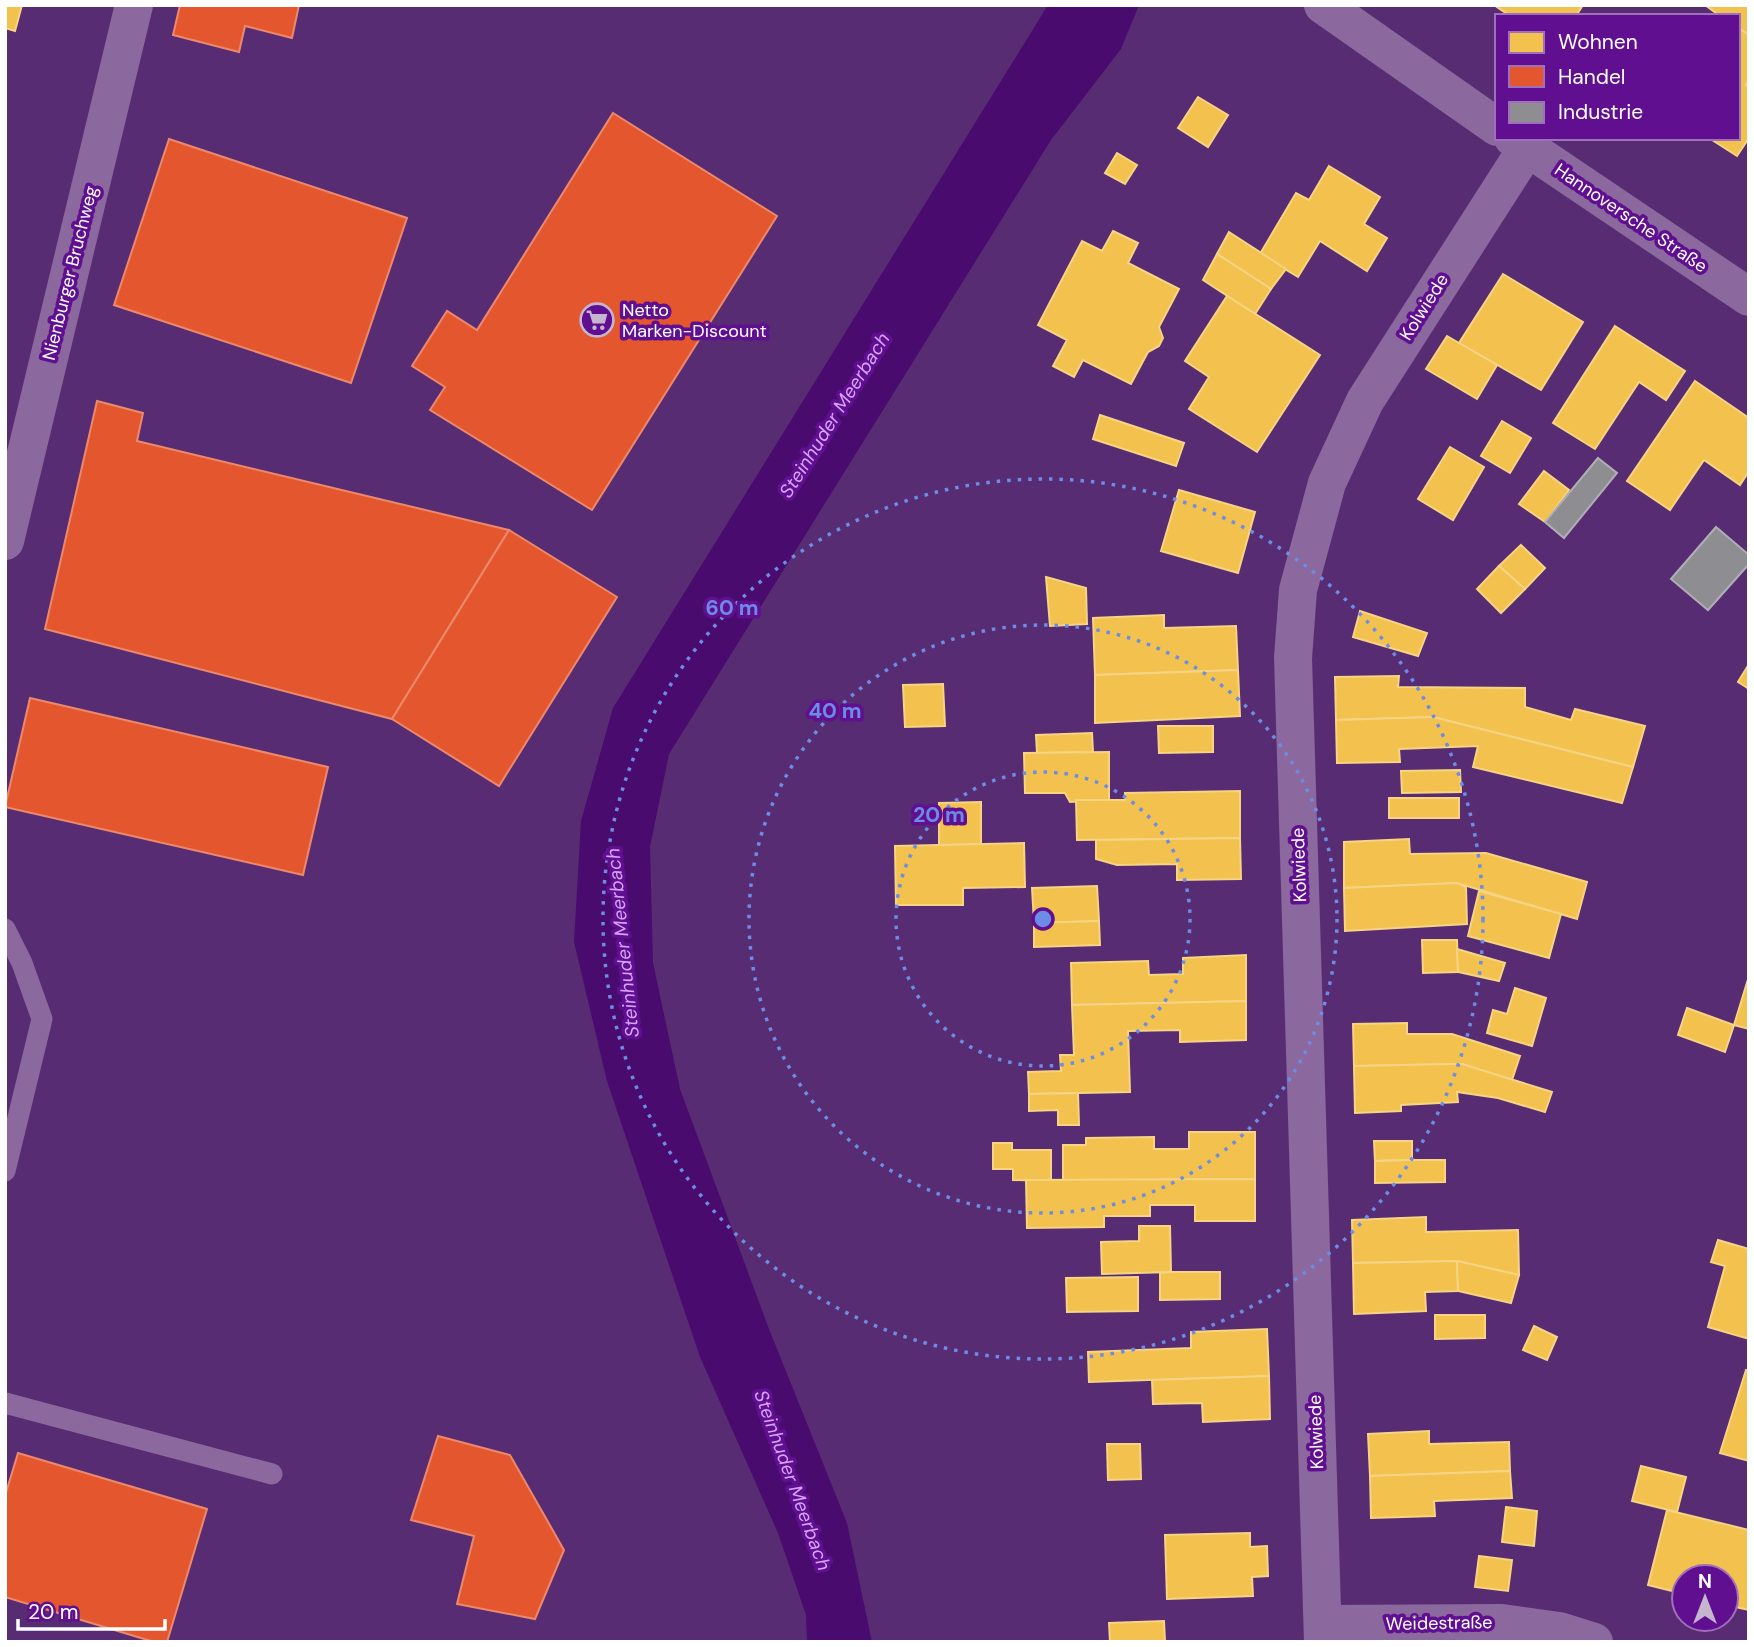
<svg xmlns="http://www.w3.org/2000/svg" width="1754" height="1647" font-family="'DM Sans',sans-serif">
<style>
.water{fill:#490b6d}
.homes{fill:#f2c14e;stroke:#f6d483;stroke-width:2}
.shops{fill:#e4572e;stroke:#ec896d;stroke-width:2}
.industry{fill:#8d8d92;stroke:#afafb3;stroke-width:2}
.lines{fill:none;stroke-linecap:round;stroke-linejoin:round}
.service{stroke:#8b689e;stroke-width:21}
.minor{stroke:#8b689e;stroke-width:38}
.tertiary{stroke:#8b689e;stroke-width:38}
.ring{fill:none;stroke:#6c8ce6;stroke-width:3.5;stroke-dasharray:3.5 7}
.labels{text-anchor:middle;stroke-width:7;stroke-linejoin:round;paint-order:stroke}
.street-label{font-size:18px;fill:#fff;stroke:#600f90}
.poi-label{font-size:18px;fill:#fff;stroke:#600f90;text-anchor:start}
.water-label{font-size:19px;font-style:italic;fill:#d8a4fb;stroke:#600f90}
.centre{fill:#6c8ce6;stroke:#600f90;stroke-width:3.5}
.ring-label{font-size:21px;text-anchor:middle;font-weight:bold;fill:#6c8ce6;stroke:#600f90;stroke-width:7;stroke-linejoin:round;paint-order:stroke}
</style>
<rect width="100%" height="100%" fill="#582c73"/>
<path class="water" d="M1048 5H1139L1121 49 1051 140 669 754 650 847 653 963 680 1089 769 1329 847 1523 872 1642H807L806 1615 778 1533 700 1357 607 1081 574 942 581 821 613 708Z"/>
<g class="homes">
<path d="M5 5H22L15 31 5 28Z"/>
<path d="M1494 5H1583L1576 16H1510Z"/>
<path d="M1705 5H1749V35L1738 28V16H1720Z"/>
<path d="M1738 28 1749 35V80L1746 85 1749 87V138L1737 156 1709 138H1738Z"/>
<path d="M1198 97 1228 115 1208 147 1178 128Z"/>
<path d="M1117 153 1137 165 1125 184 1105 173Z"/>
<path d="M1329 166 1380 197 1364 224 1387 238 1367 271 1320 241 1298 277 1260 254 1296 193 1309 200Z"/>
<path d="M1113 231 1138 243 1128 263 1179 289 1159 327 1163 338 1159 346 1148 352 1131 384 1083 360 1074 377 1053 366 1067 340 1038 325 1082 241 1102 251Z"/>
<path d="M1229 232 1286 269 1271 289 1217 254Z"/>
<path d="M1217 254 1271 289 1255 314 1203 280Z"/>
<path d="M1503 274 1583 322 1541 390 1459 343Z"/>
<path d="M1227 296 1320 355 1257 452 1189 409 1209 377 1185 361Z"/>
<path d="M1615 326 1685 371 1666 400 1639 382 1595 449 1553 423Z"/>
<path d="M1447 336 1497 365 1477 399 1426 369Z"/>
<path d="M1695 381 1749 418V471L1740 485 1704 460 1670 510 1627 481Z"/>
<path d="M1100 415 1184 443 1176 466 1093 439Z"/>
<path d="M1502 421 1531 438 1510 473 1481 456Z"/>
<path d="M1450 447 1484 467 1453 520 1418 499Z"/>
<path d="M1544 471 1569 490 1545 522 1519 504Z"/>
<path d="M1179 490 1255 512 1238 573 1161 551Z"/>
<path d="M1521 545 1545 568 1525 589 1499 566Z"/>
<path d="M1499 566 1525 589 1501 613 1477 589Z"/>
<path d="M1046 577 1086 588 1087 624 1050 626Z"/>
<path d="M1360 611 1427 633 1418 656 1353 637Z"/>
<path d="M1164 615V628L1236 626 1238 670 1095 675 1093 618Z"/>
<path d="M1749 664V689L1738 682Z"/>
<path d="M1238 670 1240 716 1095 723V675Z"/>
<path d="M1399 676 1398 687 1525 688V707L1571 720 1575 709 1645 726 1633 767 1433 717 1336 720 1335 677Z"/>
<path d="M943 684 945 726 905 727 903 685Z"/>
<path d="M1433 717 1633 767 1622 803 1473 767 1478 746 1399 749 1400 762 1337 763 1336 720Z"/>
<path d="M1158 726H1213V752L1159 753Z"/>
<path d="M1092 733 1093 752 1037 753 1036 735Z"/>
<path d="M1109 752V800L1070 802 1065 793H1025L1024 753Z"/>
<path d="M1460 770 1461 792 1402 793 1401 771Z"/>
<path d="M1240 791V838L1077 840 1076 800H1125V793Z"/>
<rect x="1389" y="798" width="70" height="20"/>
<path d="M981 802V844L939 845V803Z"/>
<path d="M1240 838 1241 879 1177 880V864L1117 865 1096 859V840Z"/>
<path d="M1409 839 1410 854 1486 853 1587 882 1577 919 1457 883 1344 888V842Z"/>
<path d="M1024 843 1025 887 963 888V905H896L895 846Z"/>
<path d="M1457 883 1466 887 1467 924 1345 931 1344 888Z"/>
<path d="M1097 886 1099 921 1034 923 1032 888Z"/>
<path d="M1479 891 1561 914 1549 958 1468 936Z"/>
<path d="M1099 921 1100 945 1034 947V923Z"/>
<path d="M1422 940H1457L1458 972 1423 973Z"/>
<path d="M1457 949 1505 963 1499 981 1458 972Z"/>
<path d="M1246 955V1001L1072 1005 1071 963 1148 961 1149 975 1183 974V958Z"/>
<path d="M1749 976V1029L1734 1025Z"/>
<path d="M1515 988 1546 998 1532 1046 1487 1033 1493 1010 1507 1014Z"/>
<path d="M1246 1001V1040L1180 1042V1030L1128 1031 1130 1092 1029 1094 1028 1072 1061 1071 1060 1055H1074L1072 1005Z"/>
<path d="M1687 1008 1734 1025 1725 1052 1678 1035Z"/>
<path d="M1407 1023V1034H1452L1520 1056 1512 1080 1462 1064 1354 1066 1353 1024Z"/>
<path d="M1452 1064H1462L1552 1092 1545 1112 1498 1098 1457 1092 1458 1102 1401 1105V1111L1355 1113 1354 1066Z"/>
<path d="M1078 1093 1079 1125H1058V1110L1029 1111V1094Z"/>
<path d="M1189 1132H1255V1179L1063 1180V1145H1086V1138L1154 1137V1149H1189Z"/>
<path d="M1374 1141H1412V1160L1375 1161Z"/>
<path d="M993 1143H1012V1150H1051V1181L1013 1180V1169H993Z"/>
<path d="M1412 1160H1445V1182L1375 1183V1161Z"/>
<path d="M1255 1179V1221H1195V1205H1150V1216H1104V1227L1027 1228 1026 1180Z"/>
<path d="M1426 1217V1232L1518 1230 1519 1275 1457 1261 1353 1263 1352 1220Z"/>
<path d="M1139 1226H1170L1171 1272 1102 1274 1101 1242 1139 1241Z"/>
<path d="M1718 1240 1749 1249V1339L1708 1327 1725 1266 1711 1262Z"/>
<path d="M1457 1261 1458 1291 1425 1292 1426 1311 1354 1314 1353 1263Z"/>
<path d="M1457 1261 1519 1275 1511 1303 1458 1291Z"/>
<path d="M1171 1272H1220V1299L1160 1300V1273Z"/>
<path d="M1138 1277V1311L1067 1312 1066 1278Z"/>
<path d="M1435 1315H1485V1338L1435 1339Z"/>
<path d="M1534 1326 1557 1337 1547 1360 1523 1350Z"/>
<path d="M1267 1329 1269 1376 1089 1382 1088 1352 1191 1348V1332Z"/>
<path d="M1746 1370 1749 1371V1461L1720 1453Z"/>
<path d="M1269 1376 1270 1419 1203 1422 1202 1403 1153 1404 1152 1380Z"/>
<path d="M1429 1431V1444L1509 1442 1510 1471 1370 1476 1368 1434Z"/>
<path d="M1107 1444H1140L1141 1479 1108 1480Z"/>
<path d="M1641 1466 1686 1477 1677 1512 1632 1501Z"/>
<path d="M1510 1471 1512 1498 1434 1501 1435 1516 1371 1518 1370 1476Z"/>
<path d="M1506 1507 1537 1511 1534 1546 1502 1542Z"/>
<path d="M1667 1510 1749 1530V1610L1726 1605V1577H1684V1594L1648 1585Z"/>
<path d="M1250 1533V1547L1267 1546 1268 1576 1252 1577 1253 1596 1167 1599 1165 1535Z"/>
<path d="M1479 1556 1512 1560 1508 1591 1475 1587Z"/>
<path d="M1164 1621 1165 1642H1110L1109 1623Z"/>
</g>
<g class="shops">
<path d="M180 5H299L292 38 245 26 239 52 173 35Z"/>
<path d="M613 113 777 216 592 510 430 410 445 387 412 366 447 311 477 330Z"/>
<path d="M169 139 407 218 351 383 114 305Z"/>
<path d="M97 401 143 413 137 441 509 530 392 719 45 629Z"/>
<path d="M509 530 617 597 499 786 392 719Z"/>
<path d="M30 698 328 767 303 875 5 807Z"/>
<path d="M438 1436 510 1455 564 1550 535 1619 457 1604 474 1536 411 1520Z"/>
<path d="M18 1453 207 1509 167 1642H154L5 1597V1496Z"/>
</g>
<g class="industry">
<path d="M1598 458 1617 473 1564 538 1545 522Z"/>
<path d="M1716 527 1749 555V564L1708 610 1671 579Z"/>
</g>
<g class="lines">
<g class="service">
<path d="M5 929 22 963 42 1019 5 1171"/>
<path d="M5 1403 272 1474"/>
</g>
<g class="minor">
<path d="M5 541 134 5"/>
<path d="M1323 1624 1502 1623 1559 1631 1594 1642"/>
<path d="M1323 1642 1293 658 1298 590 1327 483 1365 401 1527 148"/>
</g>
<g class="tertiary">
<path d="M1323 5 1497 127"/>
<path d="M1513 138 1749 297"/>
</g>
</g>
<g class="ring">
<circle cx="1043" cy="919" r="147"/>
<circle cx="1043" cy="919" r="294"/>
<circle cx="1043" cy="919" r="440"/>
</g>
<defs>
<symbol id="supermarket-ring" viewBox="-11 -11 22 22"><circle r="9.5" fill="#600f90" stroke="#c5b5ce" stroke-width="1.5"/><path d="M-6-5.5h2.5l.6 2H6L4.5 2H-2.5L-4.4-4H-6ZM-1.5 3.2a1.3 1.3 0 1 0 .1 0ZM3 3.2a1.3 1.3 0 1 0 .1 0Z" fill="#c5b5ce"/></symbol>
</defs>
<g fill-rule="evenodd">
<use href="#supermarket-ring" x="578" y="301" width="38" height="38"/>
</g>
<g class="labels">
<g class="street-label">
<text transform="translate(1631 218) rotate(34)" y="6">Hannoversche Straße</text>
<text transform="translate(70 273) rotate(-76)" y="6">Nienburger Bruchweg</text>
<text transform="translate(1424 307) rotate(-58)" y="6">Kolwiede</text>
<text transform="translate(1299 865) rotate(-92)" y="6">Kolwiede</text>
<text transform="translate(1316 1432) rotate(-92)" y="6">Kolwiede</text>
<text transform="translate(1439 1623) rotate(-1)" y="6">Weidestraße</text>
</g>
<g class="poi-label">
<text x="622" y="316">Netto<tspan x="622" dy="21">Marken-Discount</tspan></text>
</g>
<g class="water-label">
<text transform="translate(834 415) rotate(-58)" y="7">Steinhuder Meerbach</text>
<text transform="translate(622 943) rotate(-96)" y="7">Steinhuder Meerbach</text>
<text transform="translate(793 1480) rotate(70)" y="7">Steinhuder Meerbach</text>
</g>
</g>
<circle cx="1043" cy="919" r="10" class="centre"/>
<g class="ring-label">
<text x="732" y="615">60 m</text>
<text x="835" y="718">40 m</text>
<text x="939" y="822">20 m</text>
</g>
<rect width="1754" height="1647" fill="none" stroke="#ffffff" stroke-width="14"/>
<rect x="1495" y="14" width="245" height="126" fill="#600f90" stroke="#a06fbc" stroke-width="2"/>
<rect x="1509" y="32" width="35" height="21" fill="#f2c14e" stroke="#a06fbc" stroke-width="2"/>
<text x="1558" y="49" font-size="21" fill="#ffffff">Wohnen</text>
<rect x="1509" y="66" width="35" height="21" fill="#e4572e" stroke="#a06fbc" stroke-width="2"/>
<text x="1558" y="84" font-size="21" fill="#ffffff">Handel</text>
<rect x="1509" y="102" width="35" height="21" fill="#8d8d92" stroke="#a06fbc" stroke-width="2"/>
<text x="1558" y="119" font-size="21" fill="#ffffff">Industrie</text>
<g transform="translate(1705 1598)"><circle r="33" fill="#600f90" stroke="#a06fbc" stroke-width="2"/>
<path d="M0-5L12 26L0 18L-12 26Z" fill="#c5b5ce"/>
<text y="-10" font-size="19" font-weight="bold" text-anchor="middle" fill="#ffffff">N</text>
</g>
<path d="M18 1619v10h147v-10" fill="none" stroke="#ffffff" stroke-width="3.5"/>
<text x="28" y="1619" font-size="21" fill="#ffffff" stroke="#600f90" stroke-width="5" paint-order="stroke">20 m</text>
</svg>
